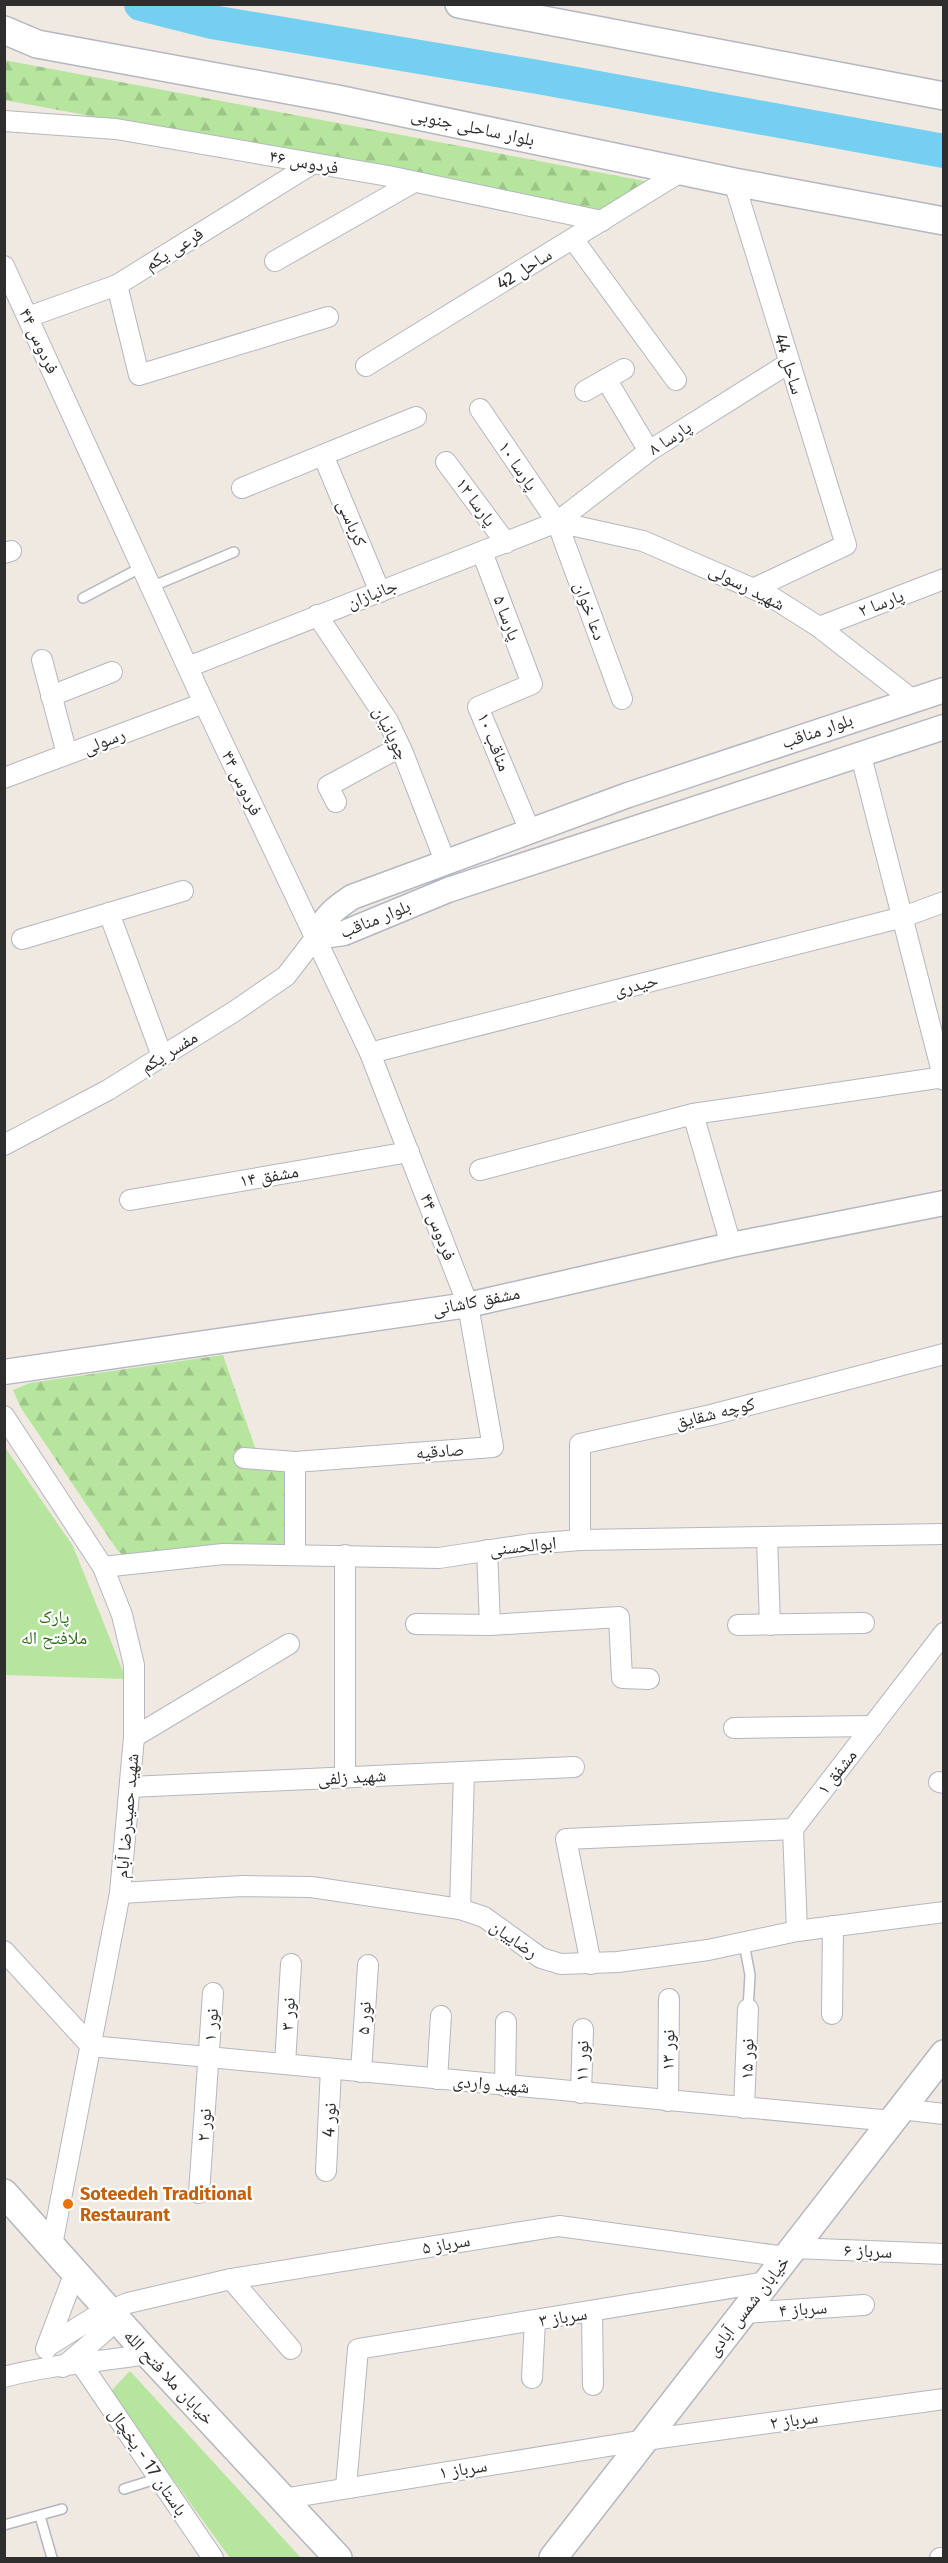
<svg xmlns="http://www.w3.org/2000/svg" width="948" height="2563" font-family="'Fira Sans','Noto Naskh Arabic',sans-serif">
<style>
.forest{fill:url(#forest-firs)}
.park{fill:#b6e59e}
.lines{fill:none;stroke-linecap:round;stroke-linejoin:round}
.river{stroke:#75cff0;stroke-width:34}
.service-casing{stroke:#b4b7c1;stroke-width:12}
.minor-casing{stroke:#b4b7c1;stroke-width:22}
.tertiary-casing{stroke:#b4b7c1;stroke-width:27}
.secondary-casing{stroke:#b4b7c1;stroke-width:30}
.service{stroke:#fff;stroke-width:9}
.minor{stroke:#fff;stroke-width:20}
.tertiary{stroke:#fff;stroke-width:24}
.secondary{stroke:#fff;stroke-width:27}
.food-dot{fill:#e8710a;stroke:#fff;stroke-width:2}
.labels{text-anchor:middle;stroke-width:4.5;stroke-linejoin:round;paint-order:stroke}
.street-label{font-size:18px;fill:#2e2e2e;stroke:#fff}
.park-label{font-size:18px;fill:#2c6e1b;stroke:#fff}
.food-label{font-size:18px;font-weight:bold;fill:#c56008;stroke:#fff;text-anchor:start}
</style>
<defs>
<pattern id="forest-firs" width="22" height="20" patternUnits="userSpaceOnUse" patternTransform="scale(1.5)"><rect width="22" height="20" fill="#b6e59e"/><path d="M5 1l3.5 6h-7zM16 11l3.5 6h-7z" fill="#9dc588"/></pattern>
</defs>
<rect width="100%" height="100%" fill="#efe9e1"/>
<g class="forest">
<path d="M4 60 650 182 604 212 5 100Z"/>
<path d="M223 1355 258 1456 292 1464 291 1552 129 1560 118 1551 21 1408 13 1390 30 1383Z"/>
</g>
<g class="park">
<path d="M4 1446 73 1546 126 1679 5 1675Z"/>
<path d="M130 2371 301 2558H230L110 2392Z"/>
</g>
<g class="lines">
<path class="river" d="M141 4 212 22 538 77 944 151"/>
<defs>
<g id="service">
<path d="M151 587 234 552"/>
<path d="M83 598 142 567"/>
<path d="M744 1943 750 1975 748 2009"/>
<path d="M124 2489 159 2478"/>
<path d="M40 2516 52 2558"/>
<path d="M4 2525 62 2509"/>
</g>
<g id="minor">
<path d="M4 121 116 129 388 176 602 221"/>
<path d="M734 182 846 545 755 588"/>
<path d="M573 239 676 380"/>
<path d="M275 261 414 182"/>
<path d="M4 266 204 703 370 1053 468 1305 493 1447 295 1462 244 1458"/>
<path d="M117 285 139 375 328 317"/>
<path d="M28 317 117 285 312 164"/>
<path d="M366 366 682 171"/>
<path d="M606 379 649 451"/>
<path d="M585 391 624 369"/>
<path d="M480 409 557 522 622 699"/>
<path d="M323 455 380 592"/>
<path d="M446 462 506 543"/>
<path d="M242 488 416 417"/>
<path d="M557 522 643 541 770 596 819 627 914 701"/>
<path d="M482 552 532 684 478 707 530 831"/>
<path d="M4 553 11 551"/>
<path d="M317 615 388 721 403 753 445 861"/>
<path d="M819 627 944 579"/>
<path d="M42 660 67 754"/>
<path d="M188 667 557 522 649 451 789 363"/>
<path d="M51 696 112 672"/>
<path d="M861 756 944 1080"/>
<path d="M4 778 204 703"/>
<path d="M336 802 328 786 400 747"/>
<path d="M109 913 162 1056"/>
<path d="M22 939 183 891"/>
<path d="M370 1053 903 917 944 902"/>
<path d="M693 1114 731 1245"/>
<path d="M4 1145 108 1090 235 1011 286 976 316 937"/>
<path d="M480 1170 693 1114 944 1077"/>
<path d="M130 1200 409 1152"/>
<path d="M4 1416 103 1567 122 1615 134 1665V1737L120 1893 52 2245"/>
<path d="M767 1538 770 1625"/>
<path d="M580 1540V1444L711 1415 944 1354"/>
<path d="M295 1555V1462"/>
<path d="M345 1555V1778"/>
<path d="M103 1567 223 1554 439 1558 531 1544 580 1540 944 1534"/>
<path d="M416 1624 490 1625 487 1550"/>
<path d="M490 1625 619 1617 622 1678 649 1679"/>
<path d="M738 1625 864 1623"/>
<path d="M734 1728 873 1726"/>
<path d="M134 1737 289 1644"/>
<path d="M939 1782 944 1783"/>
<path d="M130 1787 574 1767"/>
<path d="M120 1893 243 1886 311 1887 460 1909 484 1917 541 1958 561 1964 618 1962 708 1950 797 1931 944 1912"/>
<path d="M460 1909 464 1772"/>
<path d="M797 1931 793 1829 944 1633"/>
<path d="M4 1951 91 2046 892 2121"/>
<path d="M591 1964 566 1839 793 1829"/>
<path d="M832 2014 833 1926"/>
<path d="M285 2064 291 1964"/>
<path d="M361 2072 368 1965"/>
<path d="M437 2079 441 2016"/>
<path d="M505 2086 506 2022"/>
<path d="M581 2093 583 2029"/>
<path d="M668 2101 669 1999"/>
<path d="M744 2108 748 2009"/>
<path d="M901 2109 944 2114"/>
<path d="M326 2171 331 2069"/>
<path d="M199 2193 213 1993"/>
<path d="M793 2248 944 2254"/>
<path d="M231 2279 291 2349"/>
<path d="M592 2312 593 2385"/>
<path d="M743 2313 864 2305"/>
<path d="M48 2346 93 2318 128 2303 231 2279 559 2226 786 2257"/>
<path d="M46 2349 75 2272"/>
<path d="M82 2365 213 2558"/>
<path d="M63 2367 105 2331 110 2312"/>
<path d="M4 2377C51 2364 100 2362 148 2354"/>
<path d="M532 2378 535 2321"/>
<path d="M346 2487 358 2349 767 2282"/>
<path d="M282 2499 645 2440 944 2399"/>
<path d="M940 2558H944"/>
</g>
<g id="tertiary">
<path d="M944 690 628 795 352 897C334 909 324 917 316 937L344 933 448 890 944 727"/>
<path d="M4 1372 468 1305 731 1245 944 1203"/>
</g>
<g id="secondary">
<path d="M459 4 944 96"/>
<path d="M4 30 37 44 337 99 734 182 944 221"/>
<path d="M4 2193 148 2354 338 2558"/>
<path d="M553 2558 944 2054"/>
</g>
</defs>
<use href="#service" class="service-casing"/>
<use href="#minor" class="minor-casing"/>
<use href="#tertiary" class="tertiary-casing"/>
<use href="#secondary" class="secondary-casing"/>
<use href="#service" class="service"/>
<use href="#minor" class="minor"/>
<use href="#tertiary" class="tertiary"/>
<use href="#secondary" class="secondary"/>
</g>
<circle class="food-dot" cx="68" cy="2204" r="6"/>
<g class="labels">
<g class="street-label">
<text transform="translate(473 127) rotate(12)" y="6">بلوار ساحلی جنوبی</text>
<text transform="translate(304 162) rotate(10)" y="6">فردوس ۴۶</text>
<text transform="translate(174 249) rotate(-32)" y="6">فرعی یکم</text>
<text transform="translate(524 269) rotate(-32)" y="6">ساحل 42</text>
<text transform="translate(39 341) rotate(65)" y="6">فردوس ۴۴</text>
<text transform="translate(789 364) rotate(73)" y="6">ساحل 44</text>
<text transform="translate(670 438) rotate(-33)" y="6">پارسا ۸</text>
<text transform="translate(518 466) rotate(56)" y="6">پارسا ۱۰</text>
<text transform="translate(476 502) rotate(54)" y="6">پارسا ۱۲</text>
<text transform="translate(352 523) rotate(67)" y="6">کرباسی</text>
<text transform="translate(747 587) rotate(27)" y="6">شهید رسولی</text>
<text transform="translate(372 594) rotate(-21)" y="6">جانبازان</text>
<text transform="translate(881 603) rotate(-21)" y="6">پارسا ۲</text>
<text transform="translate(590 611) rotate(70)" y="6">دعا خوان</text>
<text transform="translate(507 618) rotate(69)" y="6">پارسا ۵</text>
<text transform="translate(817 731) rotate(-19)" y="6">بلوار مناقب</text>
<text transform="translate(391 733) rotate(63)" y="6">چوپانیان</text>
<text transform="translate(104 741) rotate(-21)" y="6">رسولی</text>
<text transform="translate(494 742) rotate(68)" y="6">مناقب ۱۰</text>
<text transform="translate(242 783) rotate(64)" y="6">فردوس ۴۴</text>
<text transform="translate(375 919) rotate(-22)" y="6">بلوار مناقب</text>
<text transform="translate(636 985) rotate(-14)" y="6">حیدری</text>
<text transform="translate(169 1052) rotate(-32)" y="6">مفسر یکم</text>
<text transform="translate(269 1176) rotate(-10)" y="6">مشفق ۱۴</text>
<text transform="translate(438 1227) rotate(69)" y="6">فردوس ۴۴</text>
<text transform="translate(476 1301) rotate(-11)" y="6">مشفق کاشانی</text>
<text transform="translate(715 1413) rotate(-14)" y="6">کوچه شقایق</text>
<text transform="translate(440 1451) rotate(-4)" y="6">صادقیه</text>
<text transform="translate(523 1546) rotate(-6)" y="6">ابوالحسنی</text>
<text transform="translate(837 1772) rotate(-52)" y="6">مشفق ۱</text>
<text transform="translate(352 1777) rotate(-3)" y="6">شهید زلفی</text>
<text transform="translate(127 1816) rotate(-85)" y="6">شهید حمیدرضا آبام</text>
<text transform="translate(514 1939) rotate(35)" y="6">رضاییان</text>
<text transform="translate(288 2014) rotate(-87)" y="6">نور ۳</text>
<text transform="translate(364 2018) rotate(-87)" y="6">نور ۵</text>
<text transform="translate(211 2025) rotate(-86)" y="6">نور ۱</text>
<text transform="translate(668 2050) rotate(-89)" y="6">نور ۱۳</text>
<text transform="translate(747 2059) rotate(-89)" y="6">نور ۱۵</text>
<text transform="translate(582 2061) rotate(-89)" y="6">نور ۱۱</text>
<text transform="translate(491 2084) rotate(5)" y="6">شهید واردی</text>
<text transform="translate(329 2120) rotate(-87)" y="6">نور 4</text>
<text transform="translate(204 2125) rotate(-86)" y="6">نور ۲</text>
<text transform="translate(446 2244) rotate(-10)" y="6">سرباز ۵</text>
<text transform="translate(868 2251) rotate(2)" y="6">سرباز ۶</text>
<text transform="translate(748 2306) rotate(-52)" y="6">خیابان شمس آبادی</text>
<text transform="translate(803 2309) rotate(-4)" y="6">سرباز ۴</text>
<text transform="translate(563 2317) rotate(-9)" y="6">سرباز ۳</text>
<text transform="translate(169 2377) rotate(47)" y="6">خیابان ملا فتح الله</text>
<text transform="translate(794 2420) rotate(-8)" y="6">سرباز ۲</text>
<text transform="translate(148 2462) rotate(56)" y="6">باستان 17 - یخچال</text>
<text transform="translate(463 2469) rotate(-9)" y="6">سرباز ۱</text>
</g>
<g class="park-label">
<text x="54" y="1623">پارک<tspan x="54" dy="21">ملافتح اله</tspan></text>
</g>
<g class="food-label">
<text x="80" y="2200">Soteedeh Traditional<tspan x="80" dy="21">Restaurant</tspan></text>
</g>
</g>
<rect width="948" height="2563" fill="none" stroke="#2e2e2e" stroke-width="12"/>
</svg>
